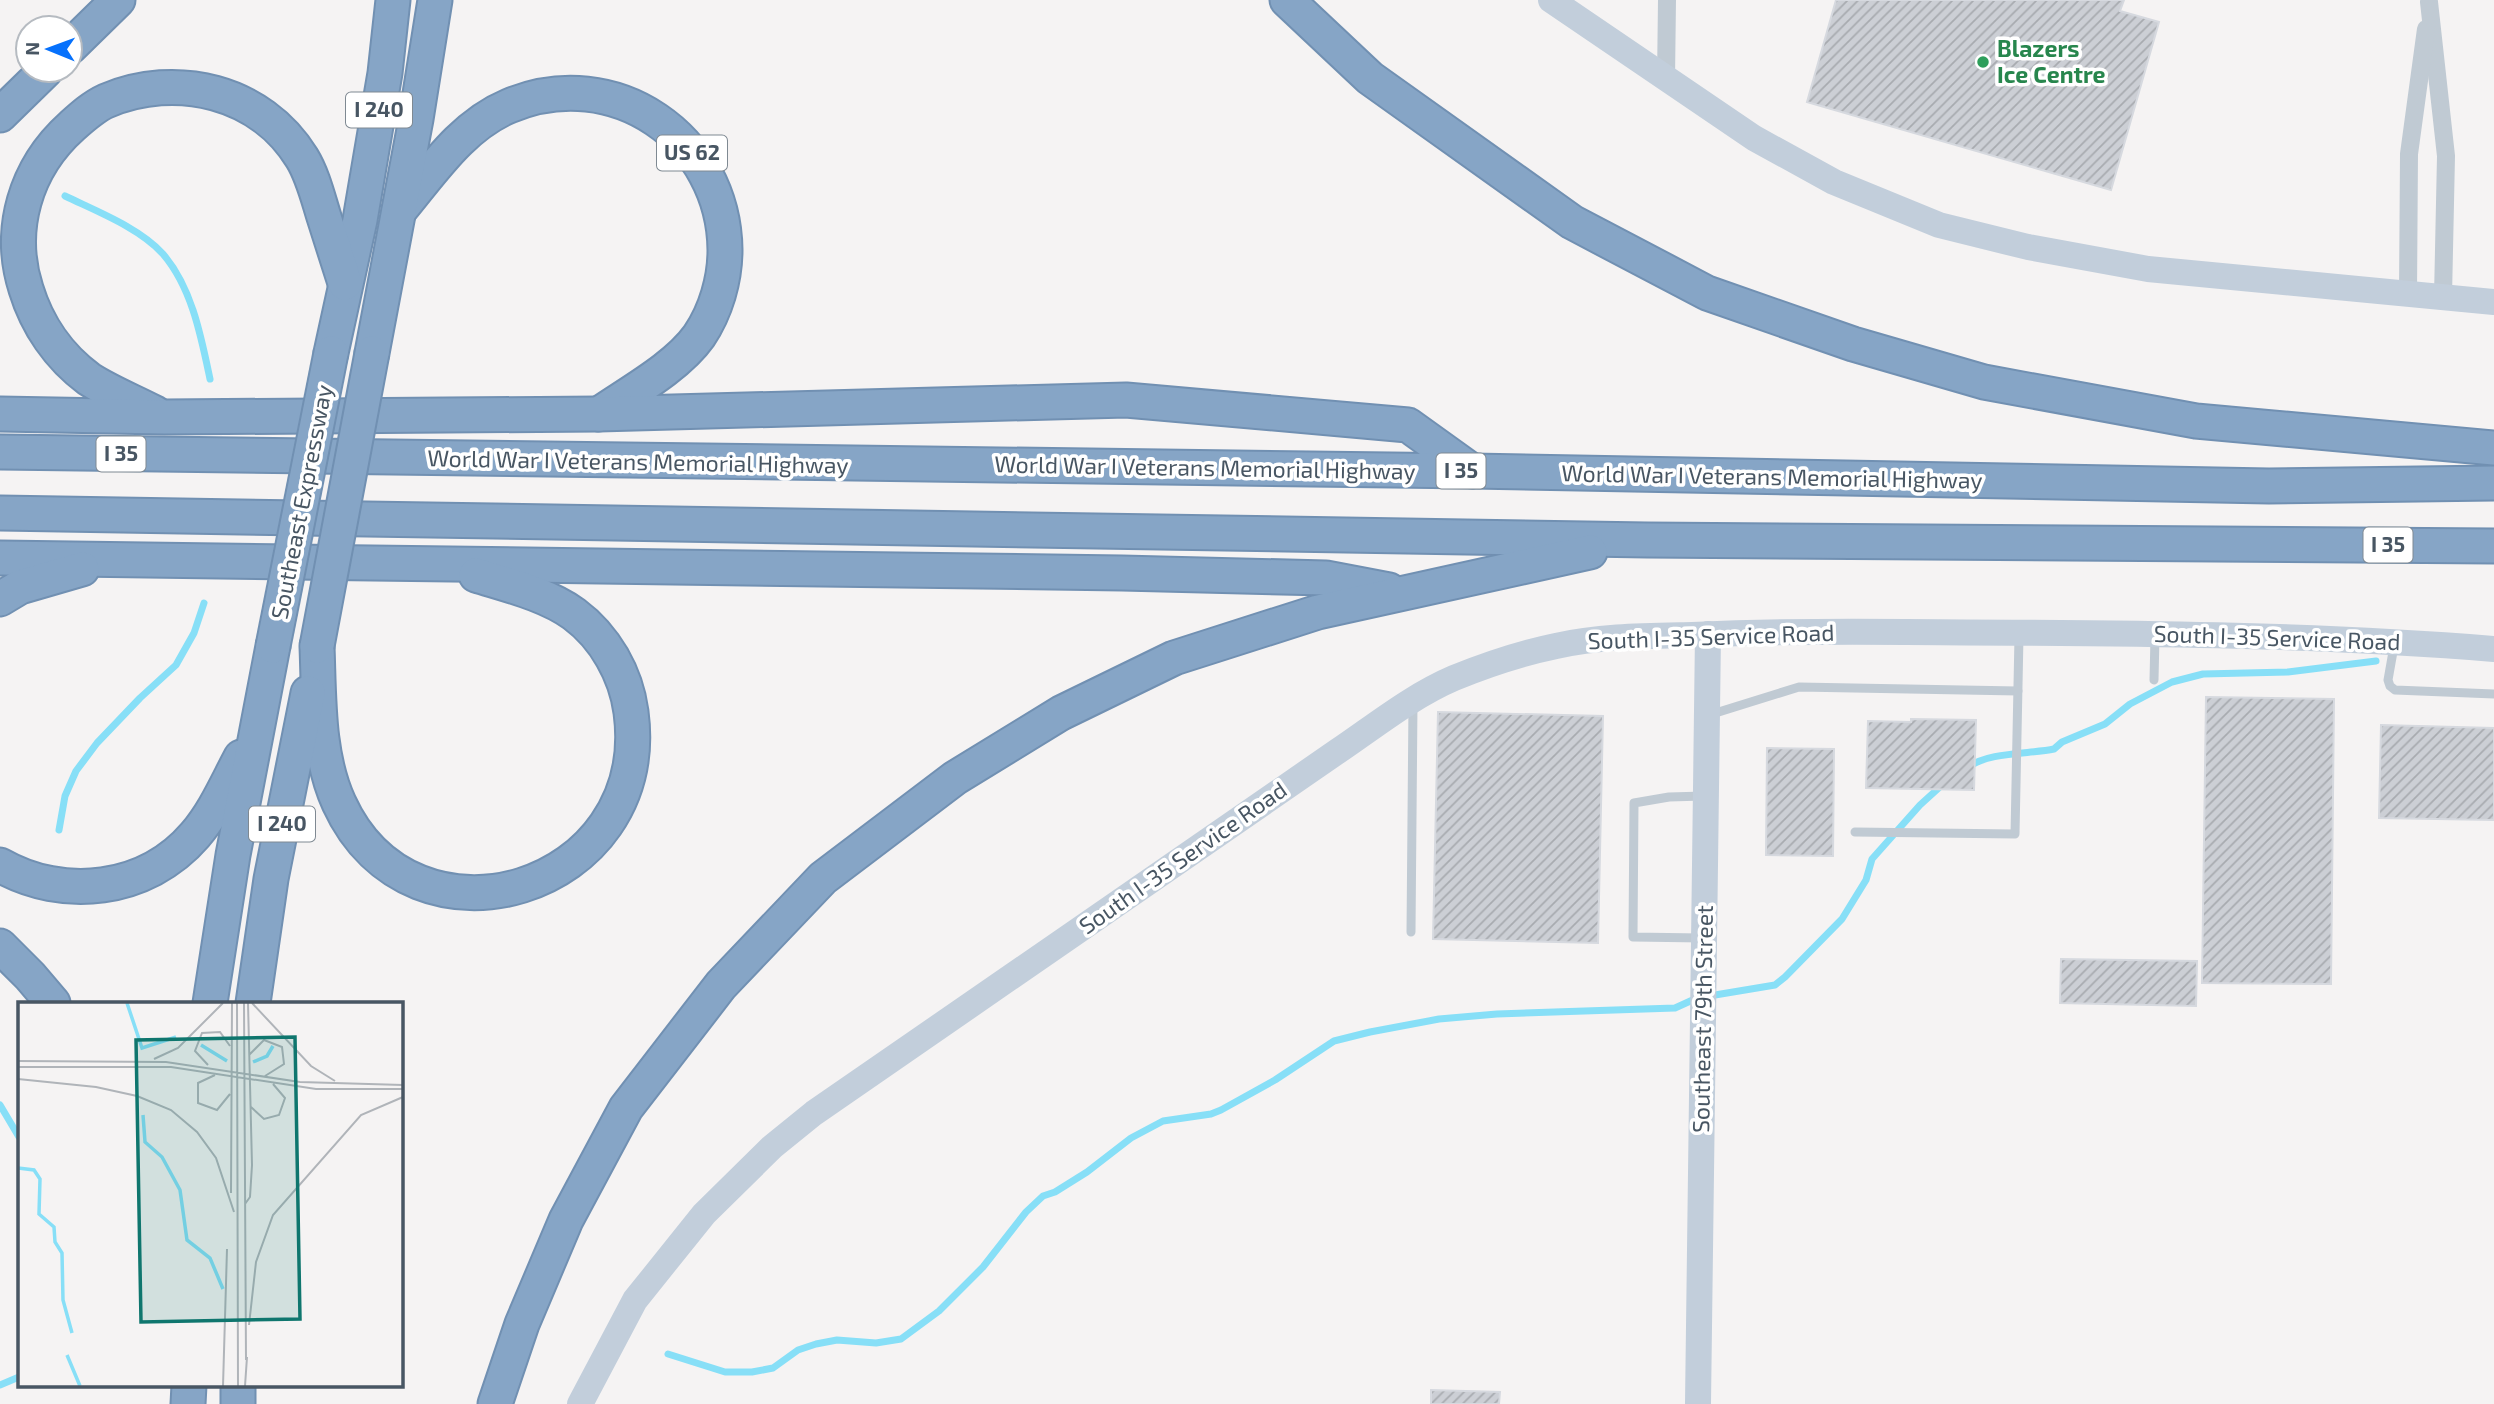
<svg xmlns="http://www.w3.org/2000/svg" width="2494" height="1404" font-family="'Exo 2',sans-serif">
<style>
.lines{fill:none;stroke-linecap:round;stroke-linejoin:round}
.stream{stroke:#87dff7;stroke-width:7}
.building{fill:url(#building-hatch);stroke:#d6d9df;stroke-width:2}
.highway-casing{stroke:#7190b2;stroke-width:37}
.lane{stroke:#c0cad3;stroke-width:9}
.street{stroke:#c0cad3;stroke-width:18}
.secondary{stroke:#c2cedb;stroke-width:26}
.highway{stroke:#86a5c6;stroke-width:33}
.highway-bridge-casing{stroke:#7190b2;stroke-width:37;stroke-linecap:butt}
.highway-bridge{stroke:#86a5c6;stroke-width:33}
.leisure-dot{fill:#2e9e5b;stroke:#fff;stroke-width:2.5}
.labels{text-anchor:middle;stroke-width:7;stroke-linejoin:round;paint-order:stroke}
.shield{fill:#fff;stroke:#7f8992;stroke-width:2}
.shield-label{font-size:21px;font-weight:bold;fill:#485663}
.leisure-label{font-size:23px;font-weight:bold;fill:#27864d;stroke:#fff;text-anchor:start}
.street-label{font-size:23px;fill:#485663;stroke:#fff}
.inset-river{fill:none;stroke:#87dff7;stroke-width:3.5}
.inset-road{fill:none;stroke:#b0b4b9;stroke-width:2}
.view{fill:#0f766e;fill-opacity:0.15;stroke:#0f766e;stroke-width:3.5}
.inset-edge{fill:none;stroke:#485663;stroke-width:3.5}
</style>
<defs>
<pattern id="building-hatch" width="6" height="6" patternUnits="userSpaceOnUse" patternTransform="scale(1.75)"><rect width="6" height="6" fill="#cccfd5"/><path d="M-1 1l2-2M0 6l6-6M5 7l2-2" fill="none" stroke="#a8abb0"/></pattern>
</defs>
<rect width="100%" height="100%" fill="#f5f3f3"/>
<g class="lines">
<g class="stream">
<path d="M65 196C96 211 140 228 163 254 192 288 201 336 210 379"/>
<path d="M1969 767C1987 752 2031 754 2054 749L2062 742 2105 724 2130 704 2172 682 2203 674 2288 672 2376 661"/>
<path d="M59 830 65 796 76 771 97 743 140 698 176 665 194 633 204 603"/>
<path d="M1709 996 1775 985 1785 977 1842 919 1866 880 1872 859 1920 805 1942 785"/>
<path d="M0 1105 19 1137"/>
<path d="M668 1354 725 1372H752L773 1368 798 1350 816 1344 837 1340 876 1343 901 1339 939 1311 983 1267 1026 1212 1043 1196 1055 1192 1087 1172 1131 1138 1163 1121 1211 1114 1221 1110 1275 1080 1334 1041 1370 1032 1439 1019 1497 1014 1675 1008 1697 998"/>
<path d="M0 1385 19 1377"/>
</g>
</g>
<g class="building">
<path d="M1836 0H2124L2120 11 2159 22 2111 190 1807 102Z"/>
<path d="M2206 697 2334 699 2331 984 2202 983Z"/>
<path d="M1438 712 1603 716 1598 943 1433 939Z"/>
<path d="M1911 719 1976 720 1974 790 1866 788 1868 721 1911 722Z"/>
<path d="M2381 725 2494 728V820L2379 818Z"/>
<path d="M1767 748 1834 749 1833 856 1766 855Z"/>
<path d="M2061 959 2197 961 2196 1006 2060 1003Z"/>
<path d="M1431 1390 1500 1392 1499 1404H1431Z"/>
</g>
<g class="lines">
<defs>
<g id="highway">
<path d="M1287 0 1370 78 1572 222 1707 293 1853 344 1984 382 2196 421 2494 448"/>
<path d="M70 47 118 0"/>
<path d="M0 115 46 70"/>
<path d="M399 211C431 173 461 126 509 106 614 62 724 138 725 250 725 279 716 311 699 336 677 367 631 392 599 414"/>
<path d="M331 353 360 220 385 73 393 0"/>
<path d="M372 353 416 119 435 0"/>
<path d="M155 413C134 402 109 392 89 379 59 357 37 325 26 289 7 230 25 168 72 126 82 117 93 107 106 101 176 71 261 91 302 158 313 176 318 198 324 217 331 239 338 261 345 283"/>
<path d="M0 414 164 417 599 414 1126 400 1408 425 1472 471"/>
<path d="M0 452 1472 471 2269 486 2494 483"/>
<path d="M0 513 1647 540 2494 546"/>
<path d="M0 558 1122 573 1326 578 1389 590"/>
<path d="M0 599 20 587 82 569"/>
<path d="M317 646C319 698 317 755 339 803 413 965 655 891 631 712 626 674 605 637 574 614 546 594 508 585 476 575"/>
<path d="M0 865C63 901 146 892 195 835 215 812 227 783 241 757"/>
<path d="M0 946 30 976 53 1003"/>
<path d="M210 1003 233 855 273 646"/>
<path d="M253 1003 271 879 308 693"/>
<path d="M188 1404 189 1385"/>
<path d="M238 1404V1385"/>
<path d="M495 1404 522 1324 566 1220 626 1108 721 985 823 878 955 778 1061 713 1174 658 1318 612 1590 552"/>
</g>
</defs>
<use href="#highway" class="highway-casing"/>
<g class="lane">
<path d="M2394 646 2388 680 2390 686 2395 690 2494 694"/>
<path d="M2154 680 2155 636"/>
<path d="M1709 715 1799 687 2018 691"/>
<path d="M1855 832 2015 834 2019 636"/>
<path d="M1411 932 1413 703"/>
<path d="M1702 938 1633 937 1634 803 1669 797 1704 796"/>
</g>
<g class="street">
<path d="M2429 2 2446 156 2443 297"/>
<path d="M1666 79 1667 0"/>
<path d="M2408 293 2409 154 2426 29"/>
</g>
<g class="secondary">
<path d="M1551 0 1754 138 1834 182 1939 225 2028 247 2148 269 2494 302"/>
<path d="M580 1404 635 1300 704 1214 772 1147 814 1113 1338 751C1375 726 1412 696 1454 678 1486 665 1522 653 1556 646 1600 636 1646 636 1692 635 1763 632 1834 631 1906 632 2102 633 2298 633 2494 649"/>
<path d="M1698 1404 1708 634"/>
</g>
<use href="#highway" class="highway"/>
<defs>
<g id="highway-bridge">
<path d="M273 646 331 353"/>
<path d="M317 646 372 353"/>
</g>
</defs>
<use href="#highway-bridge" class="highway-bridge-casing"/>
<use href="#highway-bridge" class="highway-bridge"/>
</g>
<circle class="leisure-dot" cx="1983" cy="62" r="7"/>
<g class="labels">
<g class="shield">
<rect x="346" y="92.5" width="66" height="35" rx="5"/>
<rect x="657" y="135.5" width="70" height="35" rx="5"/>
<rect x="96.5" y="436.5" width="49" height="35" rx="5"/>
<rect x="1436.5" y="453.5" width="49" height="35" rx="5"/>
<rect x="2363.5" y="527.5" width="49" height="35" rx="5"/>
<rect x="249" y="806.5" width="66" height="35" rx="5"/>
</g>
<g class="shield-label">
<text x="379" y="117">I 240</text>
<text x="692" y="160">US 62</text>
<text x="121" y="461">I 35</text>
<text x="1461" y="478">I 35</text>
<text x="2388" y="552">I 35</text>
<text x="282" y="831">I 240</text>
</g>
<g class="leisure-label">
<text x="1997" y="57">Blazers<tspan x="1997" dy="26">Ice Centre</tspan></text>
</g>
<g class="street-label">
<text transform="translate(638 462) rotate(1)" y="8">World War I Veterans Memorial Highway</text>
<text transform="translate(1205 468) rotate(1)" y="8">World War I Veterans Memorial Highway</text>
<text transform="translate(1772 477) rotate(1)" y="8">World War I Veterans Memorial Highway</text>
<text transform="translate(302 502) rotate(-79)" y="8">Southeast Expressway</text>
<text transform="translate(1711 637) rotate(-2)" y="8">South I-35 Service Road</text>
<text transform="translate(2277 638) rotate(2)" y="8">South I-35 Service Road</text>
<text transform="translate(1183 858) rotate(-35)" y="8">South I-35 Service Road</text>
<text transform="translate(1703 1019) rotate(-89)" y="8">Southeast 79th Street</text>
</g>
</g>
<g transform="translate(18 1002)">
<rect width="385" height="385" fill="#f5f3f3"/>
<path class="inset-river" d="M109 1 124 46 158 35M183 43 209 59M235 60 249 54 255 44M125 113 127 140 144 155 162 188 169 238 192 256 205 287M0 166 16 168 22 177 21 212 36 225 37 240 44 251 45 298 54 331M49 353 62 384"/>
<path class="inset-road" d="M219 1 220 384M226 1 228 358M234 1 293 64 317 79M231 53 246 38 264 45 266 62 247 74M136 57 160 46 205 1M0 59 148 60 282 80 385 83M190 63 177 49 184 31 202 30 212 44M0 65H153L298 87H385M197 73 180 81V101L199 108 212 92M0 77 78 85 119 94 153 108 179 130 198 156 216 210M233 105 246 117 261 113 267 96 255 82M213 191 214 1M227 202 232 195 234 163 230 1M231 323 238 260 255 213 343 113 385 95M205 384 209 247M227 384 229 355"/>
<path class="view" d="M277 35 282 317 123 320 118 38Z"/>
<rect width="385" height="385" class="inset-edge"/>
</g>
<g transform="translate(49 49) rotate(271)"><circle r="33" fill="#ffffff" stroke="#b6bbc1" stroke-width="2"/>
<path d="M0-5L12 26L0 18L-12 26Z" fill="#0671fc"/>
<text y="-10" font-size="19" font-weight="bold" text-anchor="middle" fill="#485663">N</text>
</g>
</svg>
